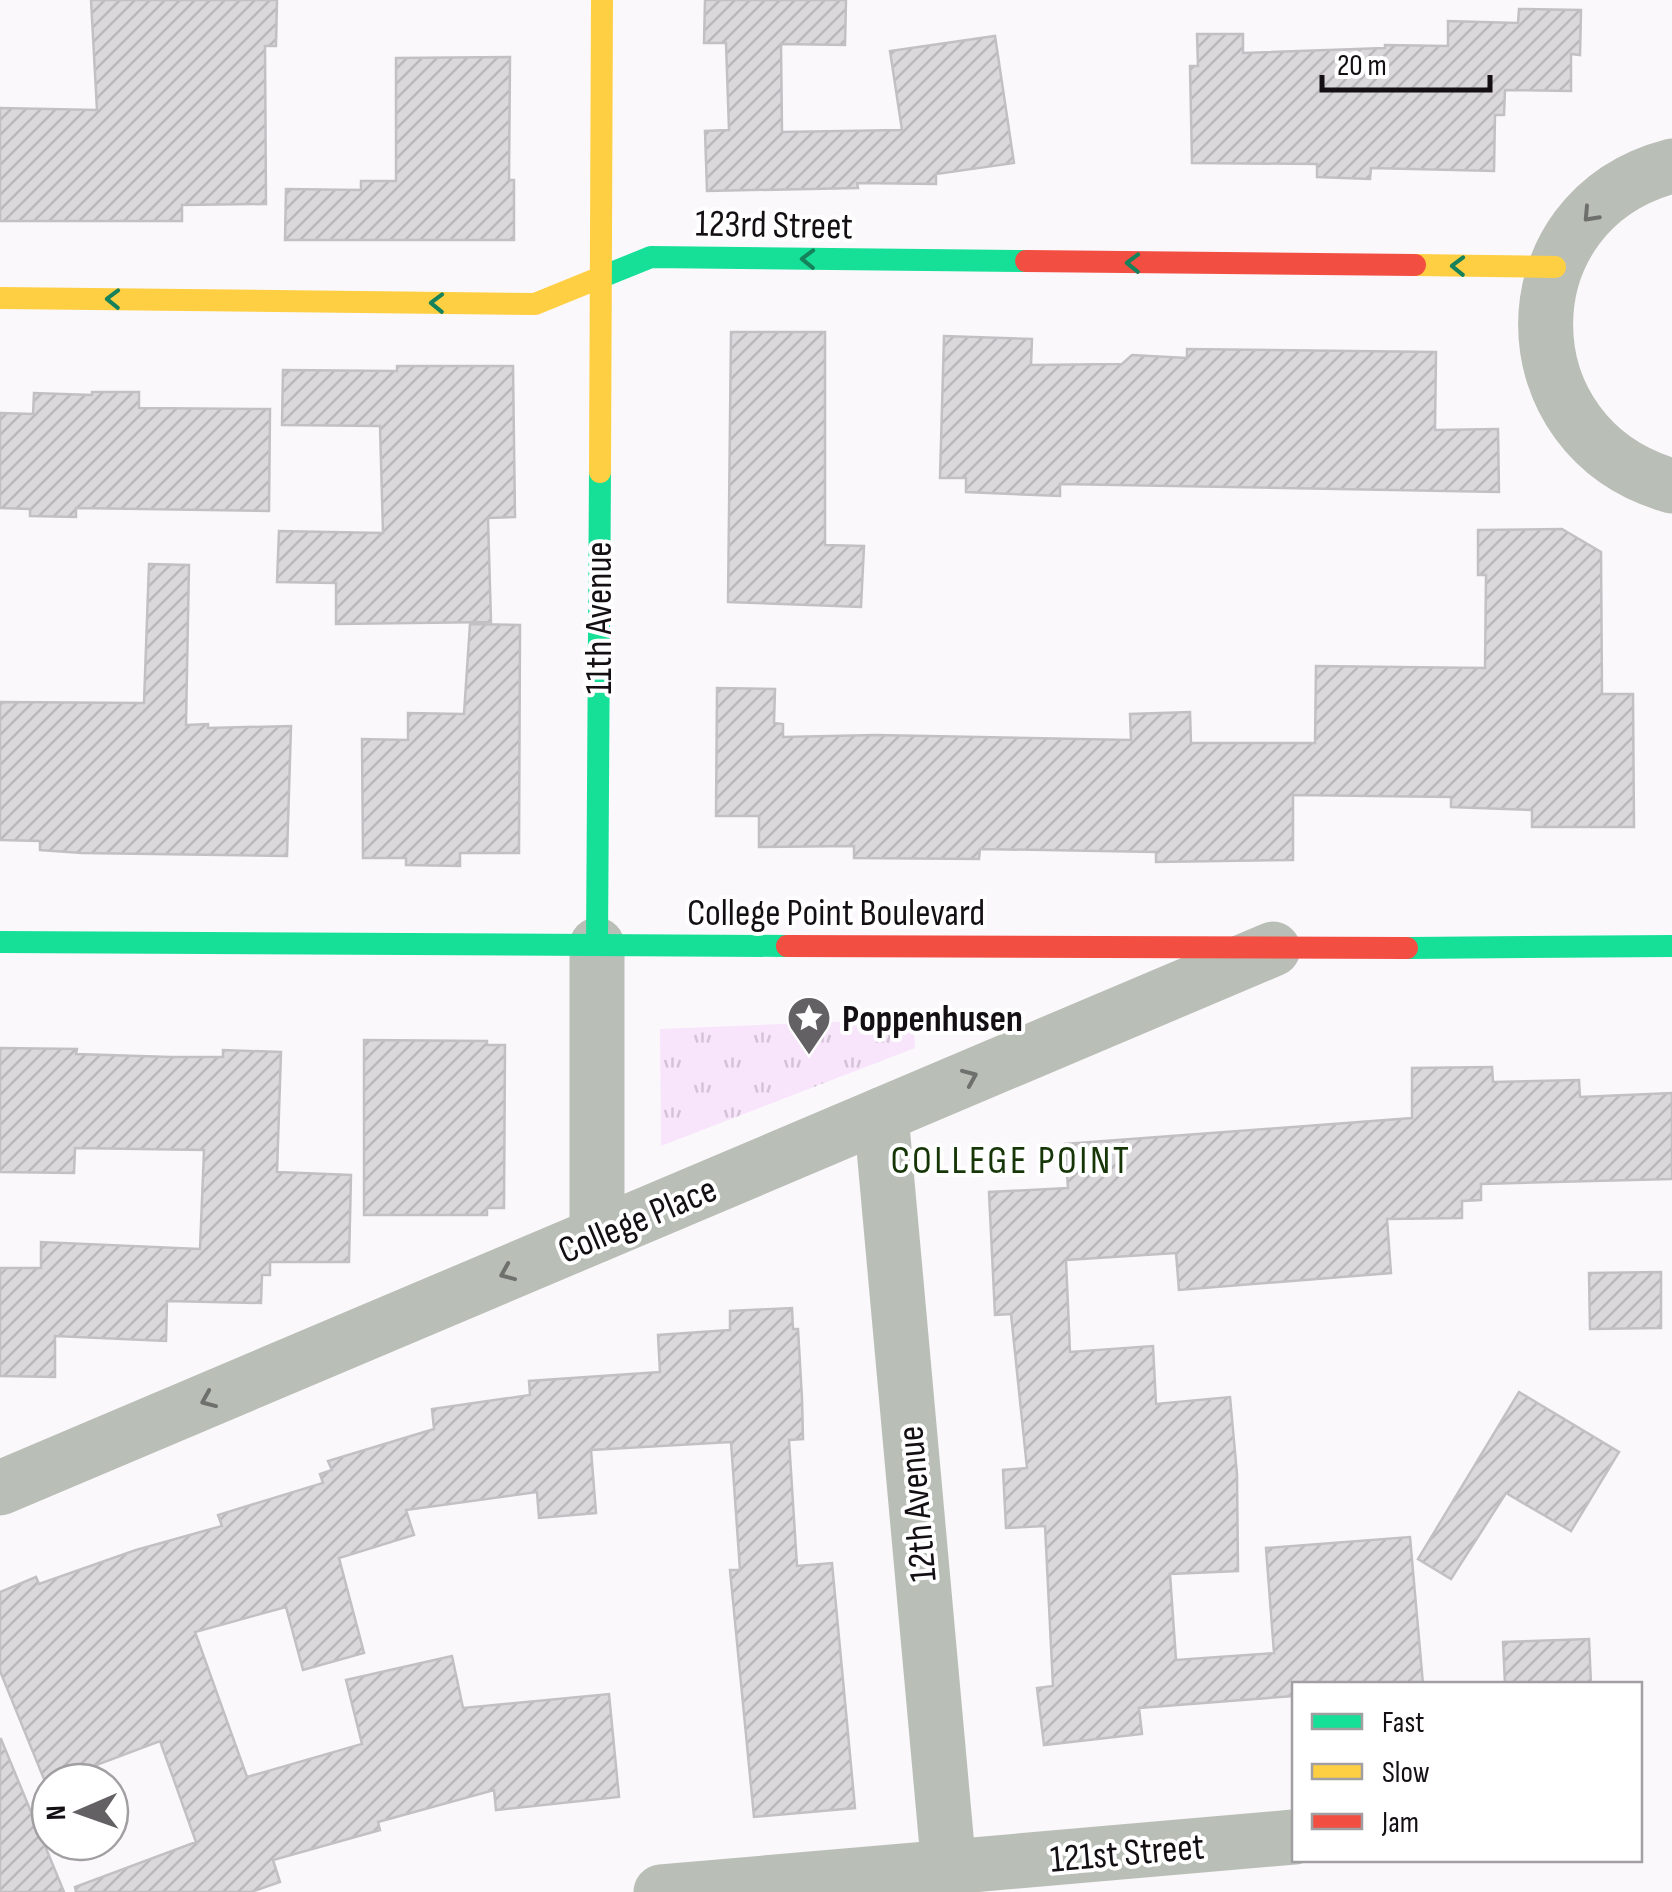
<svg xmlns="http://www.w3.org/2000/svg" width="1672" height="1892" font-family="'Sofia Sans Condensed',sans-serif">
<style>
.grass{fill:url(#grass-tufts)}
.building{fill:url(#building-hatch);stroke:#c3c0c4;stroke-width:2.5}
.lines{fill:none;stroke-linecap:round;stroke-linejoin:round}
.street{stroke:#b9bfb6;stroke-width:55}
.fast{stroke:#16e098;stroke-width:22}
.slow{stroke:#ffcf43;stroke-width:22}
.jam{stroke:#f24e42;stroke-width:22}
.oneway{stroke:#6e706d}
.oneway2{stroke:#15825c}
.labels{text-anchor:middle;stroke-width:8;stroke-linejoin:round;paint-order:stroke}
.street-label{font-size:38px;fill:#130f13;stroke:#fff}
.poi-label{font-size:38px;font-weight:bold;fill:#130f13;stroke:#fff;text-anchor:start}
.neighbourhood-label{font-size:40px;letter-spacing:2.5px;fill:#163608;stroke:#fff}
</style>
<defs>
<pattern id="grass-tufts" width="24" height="20" patternUnits="userSpaceOnUse" patternTransform="scale(2.5)"><rect width="24" height="20" fill="#f8e5fc"/><path d="M3 7l-1-3M5 7V3M7 7l1-3M15 17l-1-3M17 17v-4M19 17l1-3" fill="none" stroke="#d4c3d7"/></pattern>
<pattern id="building-hatch" width="6" height="6" patternUnits="userSpaceOnUse" patternTransform="scale(2.5)"><rect width="6" height="6" fill="#dbd8dc"/><path d="M-1 1l2-2M0 6l6-6M5 7l2-2" fill="none" stroke="#bbb8bc"/></pattern>
</defs>
<rect width="100%" height="100%" fill="#fbf8fc"/>
<path class="grass" d="M905 1019 914 1032 915 1048 661 1146 660 1029Z"/>
<g class="building">
<path d="M91 0H277L276 46H265L266 204 182 205V221H0V108L97 110Z"/>
<path d="M705 0H846L845 45 781 44 782 132 902 130 890 51 995 36 1014 163 936 174V184L857 183 858 188 707 191 705 131 729 130 726 43H704Z"/>
<path d="M1519 9 1581 10 1580 55 1571 54V91L1505 90 1504 115H1495L1494 171 1371 168 1370 179 1317 177V164L1192 163 1190 66H1198L1197 34H1243V53L1385 48V45L1448 46V21L1518 23Z"/>
<path d="M510 57 509 180H514V240H285L286 189 361 190V181H396V58Z"/>
<path d="M731 332H825V545L864 546 861 607 728 602Z"/>
<path d="M944 336 1032 339 1031 365 1122 364 1132 355 1187 358V349L1436 352 1435 430 1498 429 1499 492 1060 484V496L966 492V478H940Z"/>
<path d="M397 366H513L515 517 488 518 491 622 336 624V583L277 582 279 531 383 533 380 426 282 425 283 370 397 371Z"/>
<path d="M92 392H139V408L270 409 269 511 76 508V517L30 516V509L0 508V413L33 414 34 393 92 395Z"/>
<path d="M1562 529 1601 552 1602 694H1633L1634 827H1532V810L1451 807V797L1293 795V860L1156 862V852L980 849 979 859 854 858V846L759 847V816H716L717 688 775 689 774 723 783 724V737L876 735 1131 740 1130 714 1190 712 1191 743H1315L1316 666 1485 668 1486 575H1478V530Z"/>
<path d="M149 564 189 565 186 725 208 724V728L291 726 287 856 82 853 40 850V841L0 840V702L144 703Z"/>
<path d="M470 624 520 625 519 853H460V866L406 865V858H363L362 739 408 740V713L464 714Z"/>
<path d="M364 1040 487 1041V1045H505L504 1208H487V1215H364Z"/>
<path d="M0 1048 77 1049 76 1054 171 1057H223V1050L281 1052 277 1172 351 1175 349 1262H270V1275H262L261 1303 167 1301 166 1341 55 1336V1377L0 1376V1268H41V1242L200 1249 204 1150 75 1148 74 1173 0 1172Z"/>
<path d="M1492 1067 1493 1082 1579 1080 1580 1097 1672 1093V1179L1481 1184V1200L1462 1201V1218L1387 1219 1391 1273 1179 1290 1176 1253 1066 1260 1070 1352 1153 1346 1156 1404 1230 1397 1237 1474 1238 1571 1170 1574 1176 1660 1274 1653 1266 1548 1410 1537 1423 1684H1294V1696L1139 1708 1142 1734 1044 1745 1037 1688 1053 1686 1045 1526 1006 1528 1003 1470 1027 1468 1011 1314 995 1315 989 1192 1068 1188 1065 1144 1412 1118V1068Z"/>
<path d="M1661 1272V1328L1590 1329 1589 1273Z"/>
<path d="M792 1308 793 1329H798L802 1398 803 1439 789 1440 797 1566 832 1563 855 1808 754 1817 730 1570H740L731 1442 591 1450 596 1513 539 1518 537 1492 406 1510 414 1535 339 1558 364 1653 303 1670 286 1607 195 1632 247 1777 362 1744 346 1680 452 1656 463 1708 609 1694 619 1797 496 1810 494 1790 378 1822 380 1830 273 1860 280 1882 251 1892H76L75 1887 196 1842 160 1741 46 1784 0 1671V1592L36 1577 39 1584 136 1550 222 1526 218 1515 323 1483 320 1474 332 1470 328 1461 434 1429 432 1409 530 1395 529 1381 660 1372 658 1335 730 1330V1311Z"/>
<path d="M1519 1392 1619 1452 1571 1531 1506 1493 1451 1579 1418 1559Z"/>
<path d="M1589 1639 1591 1684H1505L1503 1642Z"/>
<path d="M0 1739H1L64 1892H0Z"/>
</g>
<g class="lines">
<g class="street">
<path d="M1672 166C1503 210 1504 439 1672 486"/>
<path d="M881 1115 951 1892"/>
<path d="M597 1235V945"/>
<path d="M0 1488 1273 949"/>
<path d="M661 1892 1294 1837"/>
</g>
<g class="fast">
<path d="M599 278 651 257 1026 261"/>
<path d="M0 942 787 946"/>
<path d="M597 945 600 472"/>
<path d="M1407 948 1672 946"/>
</g>
<g class="slow">
<path d="M1415 265 1555 267"/>
<path d="M0 298 535 304 599 278"/>
<path d="M600 472 602 0"/>
</g>
<g class="jam">
<path d="M1026 261 1415 265"/>
<path d="M787 946 1407 948"/>
</g>
</g>
<defs><path id="oneway-chevron" d="M-2-3.5L2.5 0L-2 3.5" fill="none" stroke-width="1.6" stroke-linecap="round" stroke-linejoin="round" transform="scale(2.5)"/></defs>
<g class="oneway">
<use href="#oneway-chevron" transform="translate(1590 215) rotate(133)"/>
<use href="#oneway-chevron" transform="translate(970 1077) rotate(-23)"/>
<use href="#oneway-chevron" transform="translate(507 1273) rotate(157)"/>
<use href="#oneway-chevron" transform="translate(208 1400) rotate(157)"/>
</g>
<g class="oneway2">
<use href="#oneway-chevron" transform="translate(808 259) rotate(-179)"/>
<use href="#oneway-chevron" transform="translate(1133 263) rotate(-179)"/>
<use href="#oneway-chevron" transform="translate(1458 266) rotate(-179)"/>
<use href="#oneway-chevron" transform="translate(113 299) rotate(-179)"/>
<use href="#oneway-chevron" transform="translate(437 303) rotate(-179)"/>
</g>
<defs>
<symbol id="sight-pin" viewBox="-11 -11 22 30"><path d="M0 17L-7.5 6A9.5 9.5 0 1 1 7.5 6Z" fill="#646165" stroke="#fff"/><path d="M0-6L1.8-2.2L6-1.7L2.9 1.2L3.7 5.4L0 3.3L-3.7 5.4L-2.9 1.2L-6-1.7L-1.8-2.2Z" fill="#fff"/></symbol>
</defs>
<g fill-rule="evenodd">
<use href="#sight-pin" x="784" y="993" width="50" height="68"/>
</g>
<g class="labels">
<g class="street-label">
<text transform="translate(774 224) rotate(1)" y="13">123rd Street</text>
<text transform="translate(598 618) rotate(-90)" y="13">11th Avenue</text>
<text x="836" y="925">College Point Boulevard</text>
<text transform="translate(637 1219) rotate(-23)" y="13">College Place</text>
<text transform="translate(916 1504) rotate(-95)" y="13">12th Avenue</text>
<text transform="translate(1127 1852) rotate(-5)" y="13">121st Street</text>
</g>
<g class="poi-label">
<text x="842" y="1031">Poppenhusen</text>
</g>
<g class="neighbourhood-label">
<text x="1011" y="1173">COLLEGE POINT</text>
</g>
</g>
<rect x="1292" y="1682" width="350" height="180" fill="#ffffff" stroke="#a19fa1" stroke-width="2.5"/>
<rect x="1312" y="1714" width="50" height="15" fill="#16e098" stroke="#a19fa1" stroke-width="2.5"/>
<text x="1382" y="1732" font-size="30" fill="#130f13">Fast</text>
<rect x="1312" y="1764" width="50" height="15" fill="#ffcf43" stroke="#a19fa1" stroke-width="2.5"/>
<text x="1382" y="1782" font-size="30" fill="#130f13">Slow</text>
<rect x="1312" y="1814" width="50" height="15" fill="#f24e42" stroke="#a19fa1" stroke-width="2.5"/>
<text x="1382" y="1832" font-size="30" fill="#130f13">Jam</text>
<g transform="translate(80 1812) rotate(268)"><circle r="48" fill="#ffffff" stroke="#a19fa1" stroke-width="2.5"/>
<path d="M0-8L18 38L0 25L-18 38Z" fill="#646165"/>
<text y="-15" font-size="28" font-weight="bold" text-anchor="middle" fill="#130f13">N</text>
</g>
<path d="M1322 75v15h168v-15" fill="none" stroke="#130f13" stroke-width="5"/>
<text x="1337" y="75" font-size="30" fill="#130f13" stroke="#ffffff" stroke-width="8" paint-order="stroke">20 m</text>
</svg>
